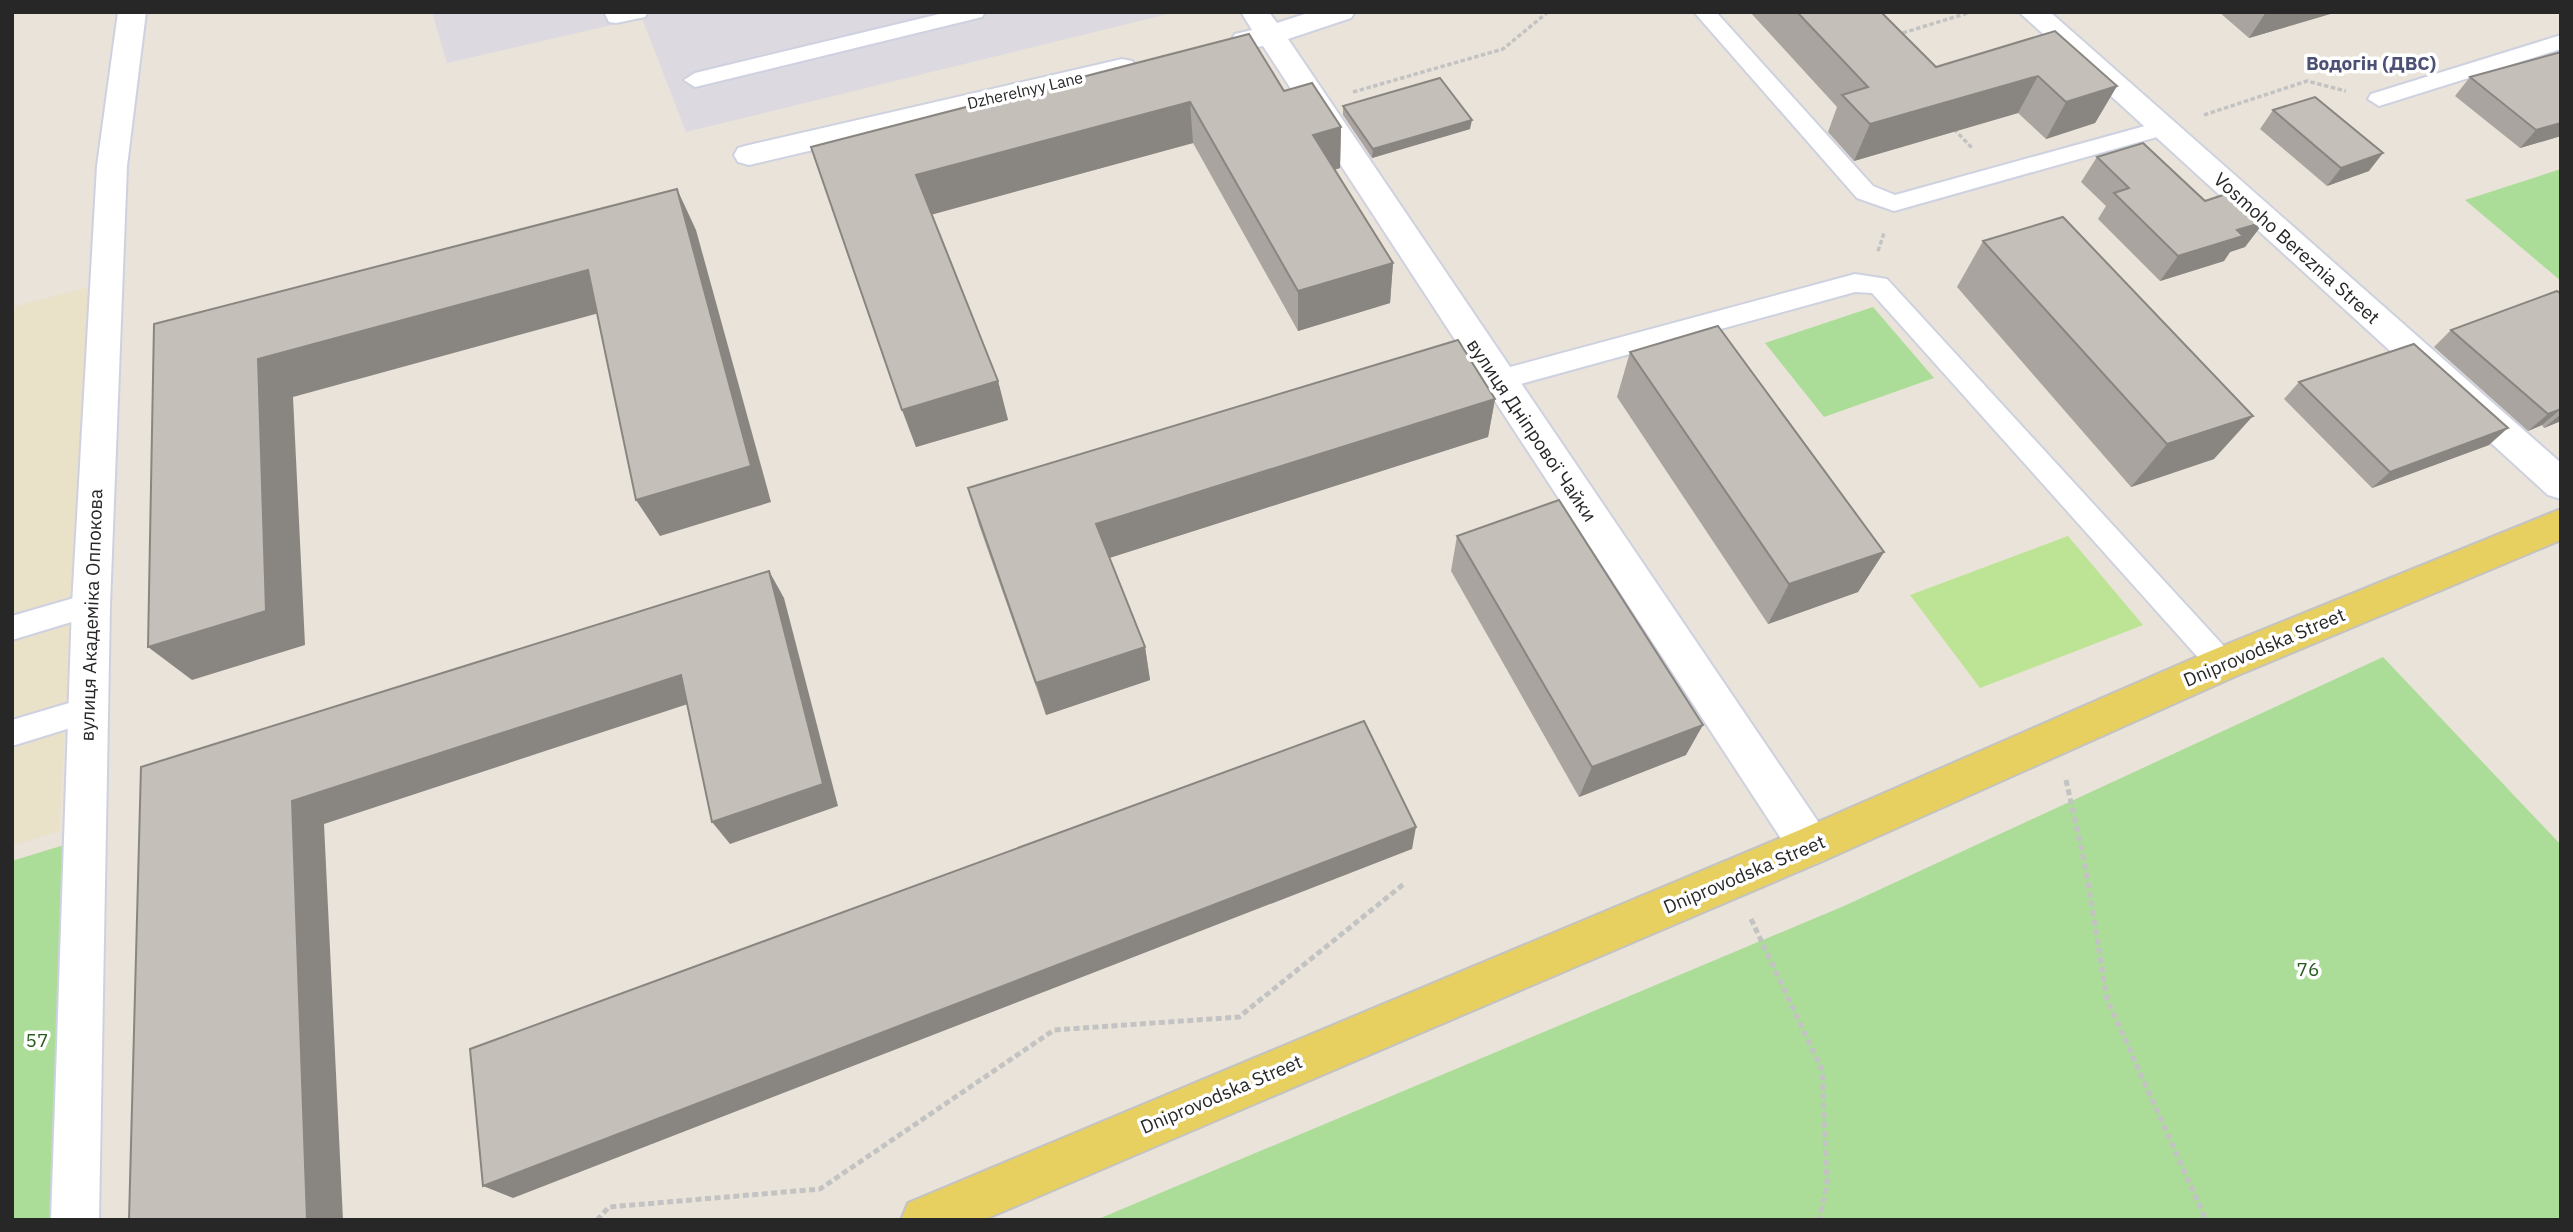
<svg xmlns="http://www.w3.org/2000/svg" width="2573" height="1232" font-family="'IBM Plex Sans',sans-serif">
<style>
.industrial{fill:#dcd9e1}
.education{fill:#eae1c9}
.green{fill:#abdd98}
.pitch{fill:#bde494}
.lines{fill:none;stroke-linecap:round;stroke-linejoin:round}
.lane-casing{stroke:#ced1df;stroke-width:4}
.street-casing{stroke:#ced1df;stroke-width:4}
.primary-casing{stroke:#c3c3c3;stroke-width:4}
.path-far1{stroke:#c3c3c3;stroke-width:3.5;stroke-dasharray:4.5 2.5;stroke-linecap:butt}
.path{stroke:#c3c3c3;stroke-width:5;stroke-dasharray:6 3.5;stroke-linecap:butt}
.lane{fill:#fff;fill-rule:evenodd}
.street{fill:#fff;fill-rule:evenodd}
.primary{fill:#e7cf60;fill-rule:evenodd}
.wall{fill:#a9a49f}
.shaded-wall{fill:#898682}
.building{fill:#c4bfb9;stroke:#898682;stroke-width:2}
.labels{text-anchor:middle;stroke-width:7;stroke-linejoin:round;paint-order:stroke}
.far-street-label{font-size:16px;fill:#272727;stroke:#fff}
.far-quarter-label{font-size:19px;font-weight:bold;fill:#4b5074;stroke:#fff}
.street-label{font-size:19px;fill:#272727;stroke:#fff}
.park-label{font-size:19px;fill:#275d1d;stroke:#fff}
</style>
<rect width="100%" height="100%" fill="#e9e3d9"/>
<path class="industrial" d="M432 12H1176L686 132 642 18 447 63Z"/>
<path class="education" d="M90 287 59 831 12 846V307Z"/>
<g class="green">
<path d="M2561 169V281L2465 200Z"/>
<path d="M1873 307 1934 378 1824 417 1765 343Z"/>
<path d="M2383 657 2561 845V1220H1096L1844 906Z"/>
<path d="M64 845 59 1220H12V861Z"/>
</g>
<path class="pitch" d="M2068 536 2143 625 1980 688 1910 595Z"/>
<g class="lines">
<defs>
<g id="lane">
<path d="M604 12H648L645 17 616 23 609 22Z"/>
<path d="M948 12H985L982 17 695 87 684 80 695 73Z"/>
<path d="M1694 12H1716L1873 186 1895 195 2163 121 2171 123 2174 128 2171 133 1894 211 1857 198Z"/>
<path d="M2561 35V49L2379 106 2368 99 2371 94Z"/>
<path d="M1855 274 1887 279 2232 655 2236 664 2232 673 2222 676 2212 673 1872 293 1855 292 1499 390 1490 387 1486 380 1490 373 1499 370Z"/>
<path d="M91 593 101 597 105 605 101 613 12 640V616Z"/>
<path d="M86 698 96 702 101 711 96 720 12 746V720Z"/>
</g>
<g id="street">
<path d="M118 12H146L127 166 110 605 99 1220H51L72 605 97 166Z"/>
<path d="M1241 12H1269L1277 23 1311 12H1355L1351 18 1288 39 1825 832 1831 846 1825 860 1810 866 1795 860 1263 46 1245 49 1235 46 1231 40 1235 34 1252 30Z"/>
<path d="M2019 12H2050L2561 463V499L2548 495Z"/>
<path d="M1122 59 1132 61 1137 68 1132 75 749 165 738 162 734 155 738 148 749 145Z"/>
</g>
<path id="primary" d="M2561 509V540L2236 676 1825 860 983 1220H901L908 1203 1795 832 2208 652Z"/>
</defs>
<use href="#lane" class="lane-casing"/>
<use href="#street" class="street-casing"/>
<use href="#primary" class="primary-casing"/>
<g class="path-far1">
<path d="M1896 35 1971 12"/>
<path d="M1353 92 1503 49 1548 12"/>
<path d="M2204 115 2307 81 2346 91"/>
<path d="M1954 129 1972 148"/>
<path d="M1878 251 1884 233"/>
</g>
<g class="path">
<path d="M2066 780 2085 865 2107 999 2206 1220"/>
<path d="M1751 919 1822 1070 1827 1184 1819 1220"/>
<path d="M597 1220 609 1207 820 1189 1054 1030 1239 1017 1405 883"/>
</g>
<use href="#lane" class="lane"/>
<use href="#street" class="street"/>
<use href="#primary" class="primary"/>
</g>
<g class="wall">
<path d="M1750 12H1881L1936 67 2055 31 2117 86 2095 123 2046 139 2018 113 1854 161 1828 132 1837 107Z"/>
<path d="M2219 12H2337L2249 38Z"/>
<path d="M2470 77 2561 136 2520 148 2455 96Z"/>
<path d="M1284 91 1341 127 1340 168 1334 170 1393 263 1390 303 1298 331 1193 143 932 214 998 381 1008 420 916 447 811 147Z"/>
<path d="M1343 106 1470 129 1372 158 1343 115Z"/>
<path d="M2273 110 2369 171 2327 186 2260 129Z"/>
<path d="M2097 157 2205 201 2264 222 2245 247 2230 252 2224 261 2160 281 2098 219 2106 206 2081 182Z"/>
<path d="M1983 241 2214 459 2131 487 1957 287Z"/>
<path d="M2561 294V421L2544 428 2542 425 2528 431 2434 347 2451 330Z"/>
<path d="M1630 352 1884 552 1858 592 1768 624 1617 397Z"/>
<path d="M2299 382 2489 445 2372 488 2284 399Z"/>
<path d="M1495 399 1488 437 1109 558 1145 647 1150 680 1046 715 979 525 968 488Z"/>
<path d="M1457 536 1686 755 1579 797 1451 571Z"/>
</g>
<g class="shaded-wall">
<path d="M2266 12H2337L2249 38Z"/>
<path d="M2038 76 2018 113 1854 161 1870 124Z"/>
<path d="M2117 86 2095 123 2046 139 2066 102Z"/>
<path d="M1190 102 1193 143 927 216 916 175Z"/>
<path d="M1472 120 1470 129 1372 158 1373 149Z"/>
<path d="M2561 123V136L2520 148 2536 130Z"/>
<path d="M1341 127 1340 168 1312 177 1313 135Z"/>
<path d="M2383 153 2369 171 2327 186 2341 168Z"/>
<path d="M677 189 696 230 771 502 660 536 636 500Z"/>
<path d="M2264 222 2245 247 2230 252 2224 261 2160 281 2178 256 2237 230Z"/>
<path d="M1393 263 1390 303 1298 331V291Z"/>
<path d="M588 270 610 310 293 397 305 645 192 680 148 647 258 359Z"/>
<path d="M998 381 1008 420 916 447 902 410Z"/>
<path d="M1495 399 1488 437 1103 560 1096 524Z"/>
<path d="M2561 409 2542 425 2528 431 2548 414Z"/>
<path d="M2561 414V421L2544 428Z"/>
<path d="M2253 416 2214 459 2131 487 2167 444Z"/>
<path d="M2508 428 2489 445 2372 488 2390 472Z"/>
<path d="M1884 552 1858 592 1768 624 1789 584Z"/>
<path d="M769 571 784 598 838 806 730 844 712 822Z"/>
<path d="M1145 647 1150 680 1046 715 1036 683Z"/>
<path d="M681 675 700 700 324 824 343 1220H307L292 801Z"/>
<path d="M1703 725 1686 755 1579 797 1592 767Z"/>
<path d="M1416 827 1412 849 513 1198 483 1186Z"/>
</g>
<g class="building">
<path d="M1797 12H1881L1936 67 2055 31 2117 86 2066 102 2038 76 1870 124 1842 95 1868 87Z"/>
<path d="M1249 34 1284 91 1312 83 1341 127 1313 135 1393 263 1298 291 1190 102 916 175 998 381 902 410 811 147Z"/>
<path d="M2561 52V123L2536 130 2470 77Z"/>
<path d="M1440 78 1472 120 1373 149 1343 106Z"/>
<path d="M2315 97 2383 153 2341 168 2273 110Z"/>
<path d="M2143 143 2205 201 2232 192 2264 222 2237 230 2243 236 2178 256 2114 193 2129 188 2097 157Z"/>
<path d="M677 189 751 466 636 500 588 270 258 359 266 611 148 647 154 324Z"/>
<path d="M2063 217 2253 416 2167 444 1983 241Z"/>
<path d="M2557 291 2561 294V409L2548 414 2451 330Z"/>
<path d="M1718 326 1884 552 1789 584 1630 352Z"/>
<path d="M1458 340 1495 399 1096 524 1145 647 1036 683 968 488Z"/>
<path d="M2414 344 2508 428 2390 472 2299 382Z"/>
<path d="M1559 500 1703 725 1592 767 1457 536Z"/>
<path d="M769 571 823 784 712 822 681 675 292 801 307 1220H129L141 767Z"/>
<path d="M1364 721 1416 827 483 1186 470 1049Z"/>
</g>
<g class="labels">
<g class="far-street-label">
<text transform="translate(1025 90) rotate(-13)" y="6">Dzherelnyy Lane</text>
</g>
<g class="far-quarter-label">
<text x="2371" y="70">Водогін (ДВС)</text>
</g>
<g class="street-label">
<text transform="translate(2297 248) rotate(42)" y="7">Vosmoho Bereznia Street</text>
<text transform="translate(1532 430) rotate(56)" y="7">вулиця Дніпрової Чайки</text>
<text transform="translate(91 615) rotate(-88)" y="7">вулиця Академіка Оппокова</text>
<text transform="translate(2264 647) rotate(-23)" y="7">Dniprovodska Street</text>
<text transform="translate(1744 874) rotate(-23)" y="7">Dniprovodska Street</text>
<text transform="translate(1221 1094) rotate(-23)" y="7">Dniprovodska Street</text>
</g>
<g class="park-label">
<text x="2308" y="976">76</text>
<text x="37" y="1047">57</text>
</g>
</g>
<rect width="2573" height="1232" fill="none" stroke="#272727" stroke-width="28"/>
</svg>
